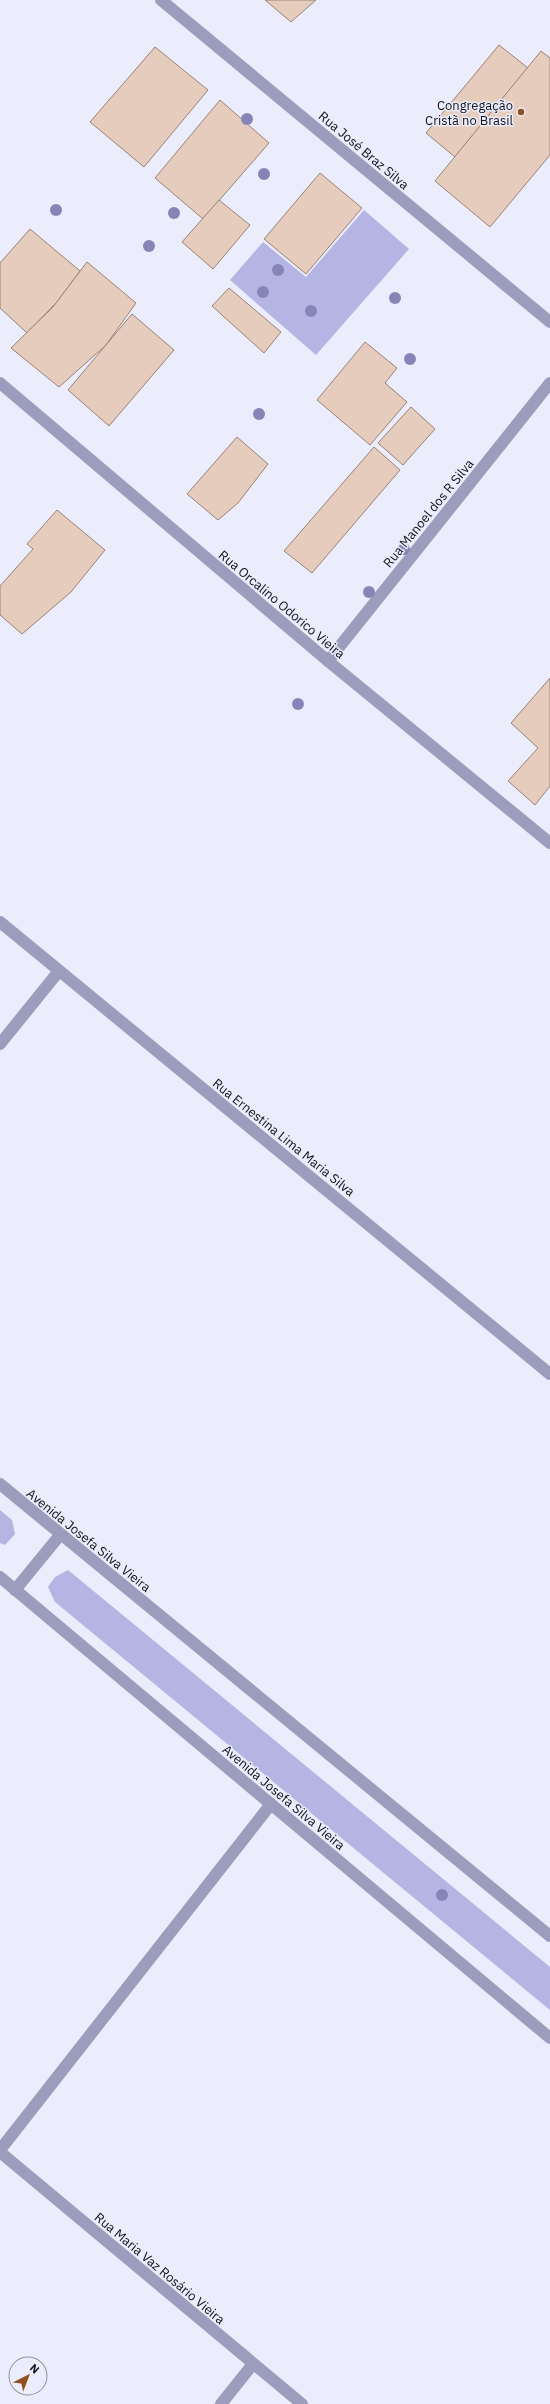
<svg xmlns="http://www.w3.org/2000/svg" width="550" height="2404" font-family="'IBM Plex Sans',sans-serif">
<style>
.green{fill:#b4b5e3}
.building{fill:#e6ccbd;stroke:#9a8374}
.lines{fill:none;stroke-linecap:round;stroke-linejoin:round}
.street{stroke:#9c9dbc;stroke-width:12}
.tree{fill:#8984b7}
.poi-dot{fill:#91501d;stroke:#ebecfc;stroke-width:1.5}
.labels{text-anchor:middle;stroke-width:3;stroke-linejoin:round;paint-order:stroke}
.poi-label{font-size:13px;fill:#12131b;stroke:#ebecfc;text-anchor:end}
.street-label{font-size:13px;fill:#12131b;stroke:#ebecfc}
</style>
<rect width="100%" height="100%" fill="#ebecfc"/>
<g class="green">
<path d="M364 210 409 249 316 355 230 280 263 242 306 277Z"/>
<path d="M0 1510 12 1520 15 1534 5 1545 0 1543Z"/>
<path d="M68 1570 550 1967V2010L55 1602 48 1587 55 1577Z"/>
</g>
<g class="building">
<path d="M265 0H316L291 22Z"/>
<path d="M499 45 528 68 455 157 426 133Z"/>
<path d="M155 47 208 90 144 167 90 122Z"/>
<path d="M541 51 550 58V155L490 227 435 181Z"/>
<path d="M220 100 269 143 203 219 155 178Z"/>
<path d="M320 173 362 208 306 274 264 239Z"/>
<path d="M219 200 250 225 213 269 182 242Z"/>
<path d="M30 229 80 271 57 302 27 333 0 308V263Z"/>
<path d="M87 262 136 303 106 345 59 387 11 348 53 307Z"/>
<path d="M229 288 281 332 264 353 212 306Z"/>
<path d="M132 314 174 350 109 426 68 390Z"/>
<path d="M365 342 397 368 385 383 407 402 370 445 317 400Z"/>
<path d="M411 407 435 429 403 465 378 443Z"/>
<path d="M237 437 268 464 238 503 218 520 187 494Z"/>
<path d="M374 447 400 470 312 573 284 551Z"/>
<path d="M57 510 105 550 71 592 22 634 0 615V586L33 549 27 544Z"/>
<path d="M550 678V786L535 805 508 781 538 748 511 723Z"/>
</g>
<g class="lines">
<g class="street">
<path d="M161 0 550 322"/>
<path d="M0 383 328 661 550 843"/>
<path d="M328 661 550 383"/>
<path d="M0 922 550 1374"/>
<path d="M0 1044 59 971"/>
<path d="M0 1484 550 1936"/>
<path d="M0 1577 550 2038"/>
<path d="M15 1590 60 1535"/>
<path d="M0 2150 271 1804"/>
<path d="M0 2152 302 2404"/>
<path d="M221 2404 253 2364"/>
</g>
</g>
<g class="tree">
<circle cx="247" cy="119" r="6"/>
<circle cx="264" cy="174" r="6"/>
<circle cx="56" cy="210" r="6"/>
<circle cx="174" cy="213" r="6"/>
<circle cx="149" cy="246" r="6"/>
<circle cx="278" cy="270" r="6"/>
<circle cx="263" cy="292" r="6"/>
<circle cx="395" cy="298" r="6"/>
<circle cx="311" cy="311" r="6"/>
<circle cx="410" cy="359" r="6"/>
<circle cx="259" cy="414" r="6"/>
<circle cx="404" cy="549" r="6"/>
<circle cx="369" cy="592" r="6"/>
<circle cx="298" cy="704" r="6"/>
<circle cx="442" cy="1895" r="6"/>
</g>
<circle class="poi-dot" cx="521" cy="112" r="4"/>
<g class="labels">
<g class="poi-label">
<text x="513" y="110">Congregação<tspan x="513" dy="15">Cristã no Brasil</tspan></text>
</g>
<g class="street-label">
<text transform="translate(364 150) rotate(40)" y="5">Rua José Braz Silva</text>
<text transform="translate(428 513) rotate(-51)" y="5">Rua Manoel dos R Silva</text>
<text transform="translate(282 604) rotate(40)" y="5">Rua Orcalino Odorico Vieira</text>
<text transform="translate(284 1137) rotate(39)" y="5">Rua Ernestina Lima Maria Silva</text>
<text transform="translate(89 1540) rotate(39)" y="5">Avenida Josefa Silva Vieira</text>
<text transform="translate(284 1797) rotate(40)" y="5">Avenida Josefa Silva Vieira</text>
<text transform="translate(160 2268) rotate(40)" y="5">Rua Maria Vaz Rosário Vieira</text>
</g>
</g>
<g transform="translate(28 2376) rotate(42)"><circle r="19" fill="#ebecfc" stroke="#9495a2"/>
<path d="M0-3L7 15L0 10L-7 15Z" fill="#91501d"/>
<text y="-6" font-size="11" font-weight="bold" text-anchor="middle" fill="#12131b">N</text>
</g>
</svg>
